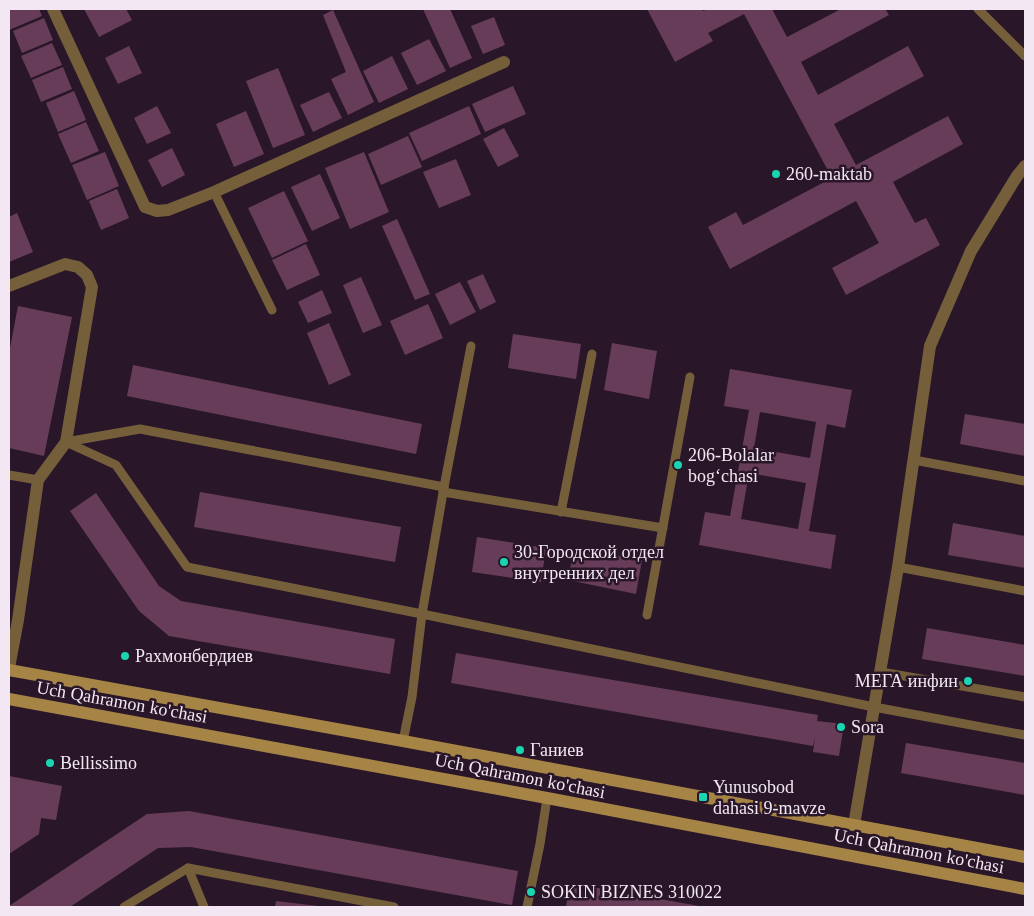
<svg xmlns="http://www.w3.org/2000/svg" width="1034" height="916" font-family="Georgia,serif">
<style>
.building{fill:#673c59;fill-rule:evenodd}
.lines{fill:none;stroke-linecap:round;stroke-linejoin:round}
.lane{stroke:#755f3a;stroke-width:9}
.street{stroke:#755f3a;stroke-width:12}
.secondary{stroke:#a68446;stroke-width:12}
.poi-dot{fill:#19d5b2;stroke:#291729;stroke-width:2}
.labels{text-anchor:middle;stroke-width:5;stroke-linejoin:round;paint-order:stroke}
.poi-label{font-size:18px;fill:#f3e7f3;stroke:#291729;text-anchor:start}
.street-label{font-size:18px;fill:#f3e7f3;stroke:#291729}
</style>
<rect width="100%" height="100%" fill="#291729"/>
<g class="building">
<path d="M9 9H39L42 16 9 30Z"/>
<path d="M84 9H126L132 20 99 37Z"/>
<path d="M423 9H450L472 58 450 68Z"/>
<path d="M647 9H702L703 11 708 9H772L787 37 841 9H885L889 15 801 62 818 95 908 46 924 76 834 124 856 165 948 116 963 144 893 182 915 223 926 218 940 245 846 295 832 268 879 243 856 201 730 269 708 227 736 212 743 225 832 178 744 14 708 33 713 41 675 62Z"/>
<path d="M333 10 374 102 348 115 331 79 346 72 323 15Z"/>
<path d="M494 17 505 45 483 54 471 26Z"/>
<path d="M44 18 53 40 22 53 13 31Z"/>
<path d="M429 39 446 71 417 85 401 53Z"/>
<path d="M52 43 62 65 31 78 21 56Z"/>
<path d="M129 46 142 73 118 84 105 58Z"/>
<path d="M392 56 408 89 379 103 363 71Z"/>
<path d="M63 67 72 89 41 102 32 80Z"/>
<path d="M278 68 305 135 273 148 246 81Z"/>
<path d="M513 86 526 114 485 132 472 104Z"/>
<path d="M74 91 86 120 58 132 46 103Z"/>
<path d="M329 92 342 118 313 132 300 105Z"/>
<path d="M157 106 171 133 147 144 134 118Z"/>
<path d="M469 106 481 134 422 161 409 133Z"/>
<path d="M246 111 264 154 234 167 216 124Z"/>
<path d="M86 122 99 151 71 163 58 134Z"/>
<path d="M504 128 519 156 498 167 483 139Z"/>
<path d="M408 136 422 167 381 185 368 154Z"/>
<path d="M172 148 185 175 162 187 148 160Z"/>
<path d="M105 152 119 186 87 200 72 165Z"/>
<path d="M364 152 389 212 350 229 325 168Z"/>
<path d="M456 159 471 195 439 208 423 172Z"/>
<path d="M320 174 340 218 312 231 291 187Z"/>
<path d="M117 189 129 218 101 230 89 201Z"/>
<path d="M284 191 308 241 272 258 248 208Z"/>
<path d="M17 213 33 252 9 262V217Z"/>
<path d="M397 219 430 294 415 300 382 226Z"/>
<path d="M306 244 320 275 287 290 272 260Z"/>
<path d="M483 274 496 302 480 310 467 281Z"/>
<path d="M361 277 382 325 363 333 343 285Z"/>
<path d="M460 282 476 312 450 325 435 294Z"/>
<path d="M322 290 332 313 308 323 298 302Z"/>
<path d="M428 304 443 338 405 355 390 321Z"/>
<path d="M18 306 72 317 44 456 9 448V353Z"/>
<path d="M329 323 351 375 329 385 307 333Z"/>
<path d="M513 334 581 344 576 379 508 368Z"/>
<path d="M612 343 657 351 649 399 604 390Z"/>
<path d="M133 365 422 424 416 454 127 396Z"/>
<path d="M730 369 852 390 845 428 827 424 809 531 836 535 831 569 699 545 705 512 730 516 749 410 724 406ZM760 412 816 422 810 458 754 448ZM749 473 806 483 798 529 741 519Z"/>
<path d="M965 414 1025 424V456L960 444Z"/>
<path d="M200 492 401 527 395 562 194 527Z"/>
<path d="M96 493 159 586 181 601 395 639 390 674 169 636 139 611 70 511Z"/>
<path d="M953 523 1025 536V568L948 555Z"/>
<path d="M477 537 546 548 541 582 472 572Z"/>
<path d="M574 547 642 560 636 594 568 580Z"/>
<path d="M927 628 1025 645V676L922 659Z"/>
<path d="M456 653 818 715 817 721 844 724 839 756 813 752 815 738 813 746 451 683Z"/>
<path d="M906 743 1025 763V795L901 773Z"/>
<path d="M9 776 62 786 56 820 41 818 39 834 9 854Z"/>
<path d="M189 811 518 871 512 905 191 847 158 848 70 907H9V906L147 814Z"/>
<path d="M570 883 699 906V907H566Z"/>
<path d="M276 901 318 906V907H275Z"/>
</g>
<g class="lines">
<g class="lane">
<path d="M978 9 1025 56"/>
<path d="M214 192 272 310"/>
<path d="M914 460 1025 481"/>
<path d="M9 475 38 480"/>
<path d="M444 487 140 429 66 442 116 465 187 567 422 614 874 707 1025 735"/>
<path d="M443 492 663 528"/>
<path d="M561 512 592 354"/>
<path d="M898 567 1025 591"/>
<path d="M647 615 690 377"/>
<path d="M881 672 1025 697"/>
<path d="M403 741 412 697 422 614 444 487 471 346"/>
<path d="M188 868 204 907"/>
<path d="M124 907 188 868 394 907"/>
<path d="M527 907 540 844 547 798"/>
</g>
<g class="street">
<path d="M53 9 145 207 157 211 168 210 214 192 504 62"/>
<path d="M9 286 65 264 78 267 87 275 92 287 66 442 38 480 18 620 9 668"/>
<path d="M854 825 898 567 930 346 971 251 1017 176 1025 166"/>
</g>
<g class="secondary">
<path d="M9 670 403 741 1025 857"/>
<path d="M9 699 547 798 1025 889"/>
</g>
</g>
<g class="poi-dot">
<circle cx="776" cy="174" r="5"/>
<circle cx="678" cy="465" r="5"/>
<circle cx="504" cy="562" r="5"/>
<circle cx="125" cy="656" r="5"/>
<circle cx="968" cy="681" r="5"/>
<circle cx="841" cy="727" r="5"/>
<circle cx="520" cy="750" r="5"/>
<circle cx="50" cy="763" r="5"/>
<rect x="698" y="792" width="10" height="10" rx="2.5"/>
<circle cx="531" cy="892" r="5"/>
</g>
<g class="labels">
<g class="poi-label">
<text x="786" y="180">260-maktab</text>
<text x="688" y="461">206-Bolalar<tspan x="688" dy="21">bogʻchasi</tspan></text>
<text x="514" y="558">30-Городской отдел<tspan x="514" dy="21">внутренних дел</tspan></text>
<text x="135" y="662">Рахмонбердиев</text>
<text x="958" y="687" text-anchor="end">МЕГА инфин</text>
<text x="851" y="733">Sora</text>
<text x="530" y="756">Ганиев</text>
<text x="60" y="769">Bellissimo</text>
<text x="713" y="793">Yunusobod<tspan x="713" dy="21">dahasi 9-mavze</tspan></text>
<text x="541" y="898">SOKIN BIZNES 310022</text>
</g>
<g class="street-label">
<text transform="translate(122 702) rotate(10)" y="6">Uch Qahramon ko'chasi</text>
<text transform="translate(520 776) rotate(11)" y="6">Uch Qahramon ko'chasi</text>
<text transform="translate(919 851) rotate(11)" y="6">Uch Qahramon ko'chasi</text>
</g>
</g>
<rect width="1034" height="916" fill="none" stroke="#f3e7f3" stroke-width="20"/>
</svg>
